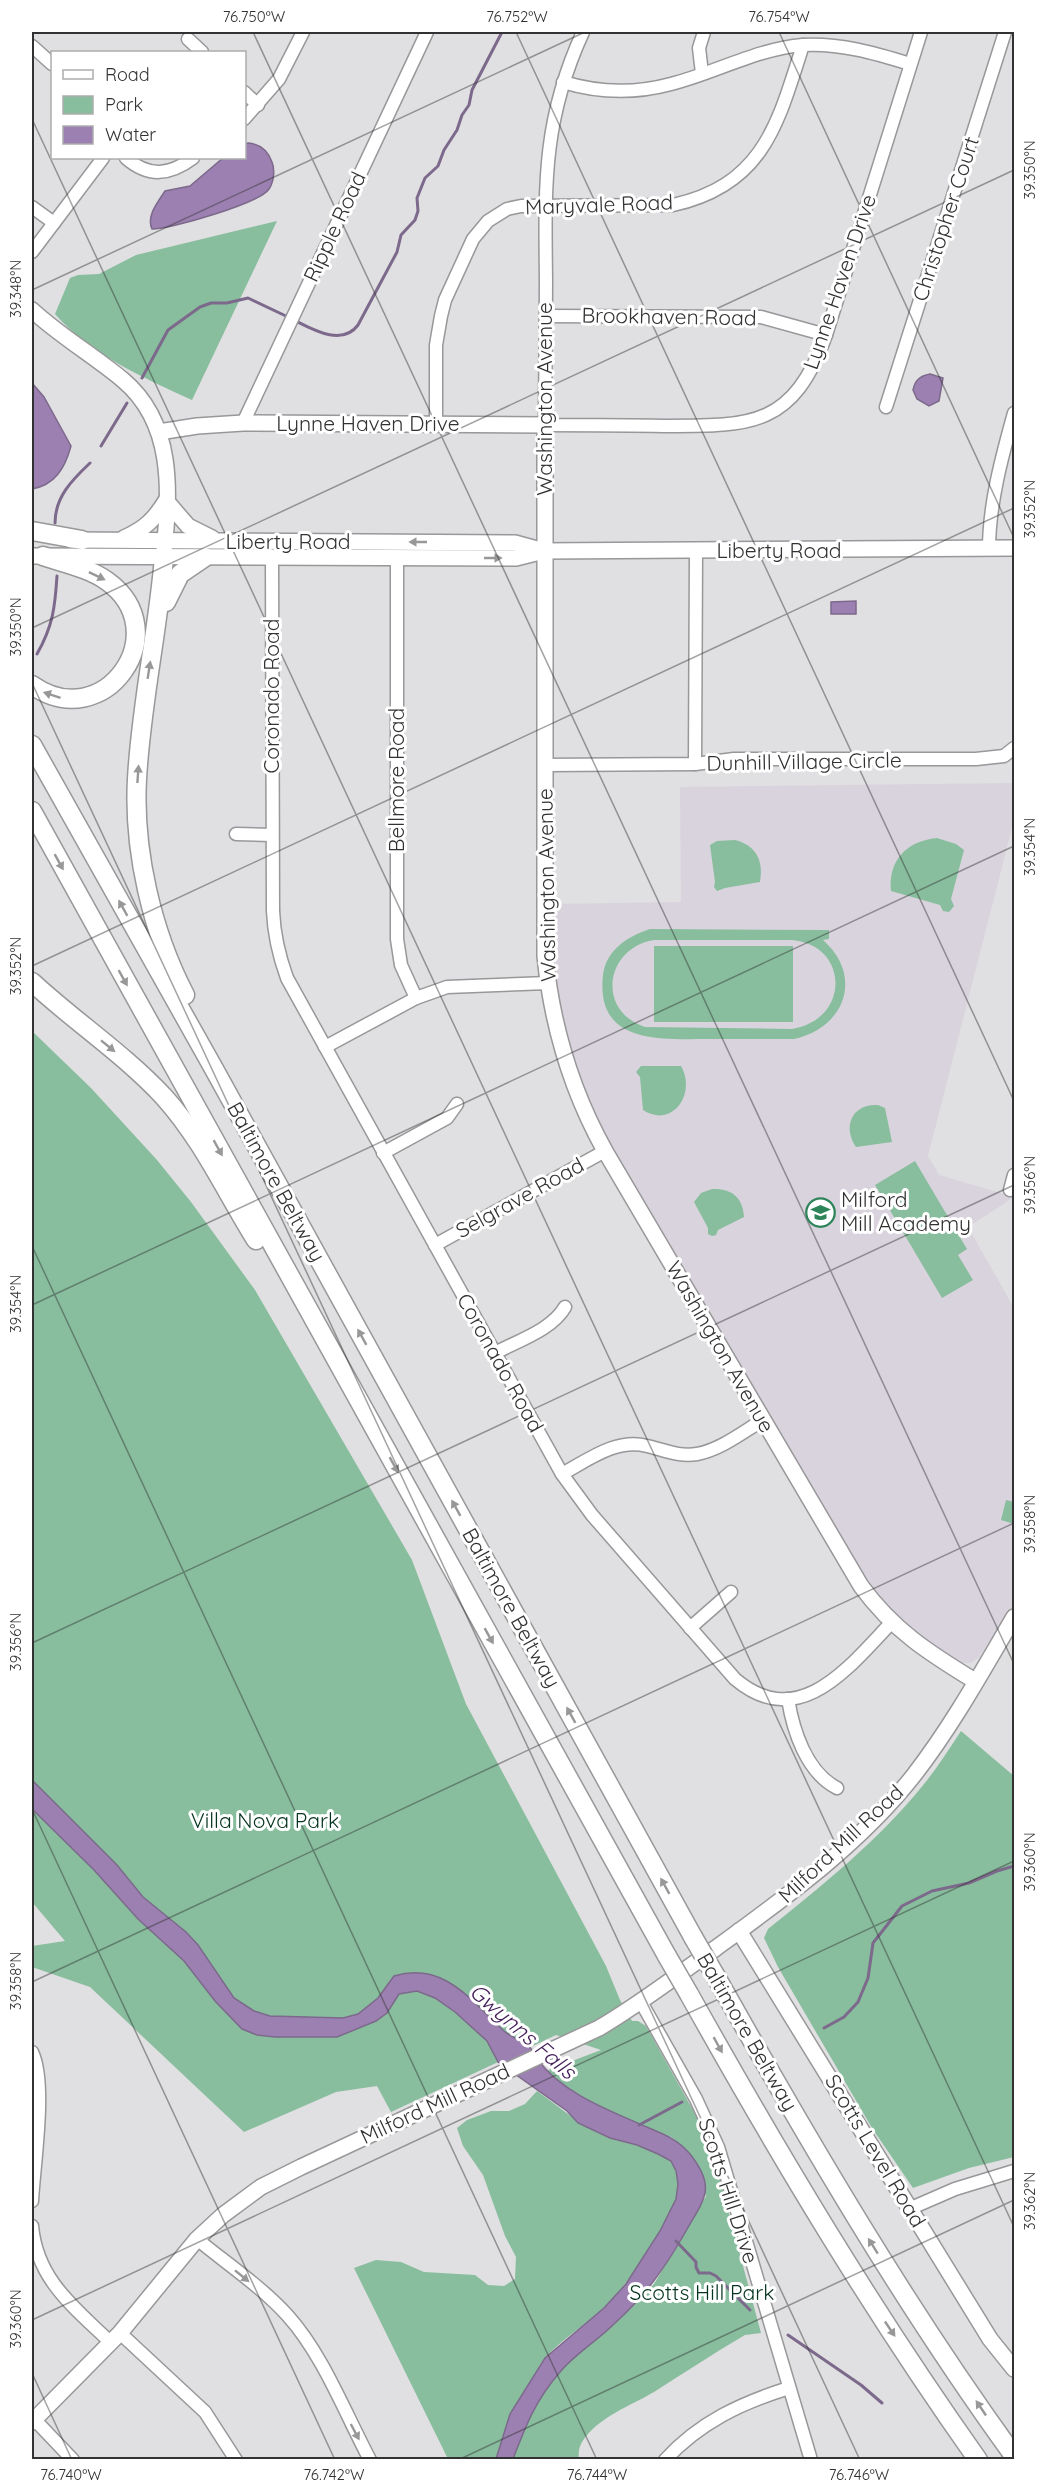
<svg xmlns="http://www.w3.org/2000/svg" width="1046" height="2491" font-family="Quicksand,sans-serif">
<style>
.built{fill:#d9d3dd}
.green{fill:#88be9e;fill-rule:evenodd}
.water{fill:#9c80b1;stroke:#7c698b;stroke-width:1.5}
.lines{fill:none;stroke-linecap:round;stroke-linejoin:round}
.stream{stroke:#7c698b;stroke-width:3}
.minor-casing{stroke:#989799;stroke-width:15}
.major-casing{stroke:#989799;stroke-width:18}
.highway-casing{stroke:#989799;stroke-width:21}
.minor{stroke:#fff;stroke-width:12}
.major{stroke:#fff;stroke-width:15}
.highway{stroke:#fff;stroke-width:18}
.highway-bridge-casing{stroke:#989799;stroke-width:21;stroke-linecap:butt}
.highway-bridge{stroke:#fff;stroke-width:18}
.oneway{fill:#999899}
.ticks{fill:none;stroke:#333233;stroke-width:1.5;stroke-opacity:0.45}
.labels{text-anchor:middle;stroke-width:6;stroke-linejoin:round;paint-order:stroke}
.street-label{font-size:21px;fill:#333233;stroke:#fff}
.poi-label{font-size:21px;fill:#333233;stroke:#fff;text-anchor:start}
.park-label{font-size:21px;fill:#04341e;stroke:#fff}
.water-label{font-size:22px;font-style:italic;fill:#421c58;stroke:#fff}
.neatline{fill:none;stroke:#333233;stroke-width:2}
.ticks-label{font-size:15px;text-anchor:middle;fill:#333233}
</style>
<rect width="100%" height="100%" fill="#e0dfe1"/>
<path class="built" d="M1014 783V820L928 1156 939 1175 1014 1197 968 1227 1014 1308V1604L979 1657 971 1663H963L918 1635 898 1617 867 1581 611 1146 587 1098 564 1029 555 983 551 904 681 902 680 787Z"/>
<g class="green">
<path d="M277 221 192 400C142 377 91 355 55 314L70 278 78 275 99 274 136 255Z"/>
<path d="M937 838 956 844 964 850 951 899 954 906 949 912 943 911 940 905 891 891C888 861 906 841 937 838Z"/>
<path d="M735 840C756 845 764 861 760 882L725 888 717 891 714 887 715 882 710 845 717 841Z"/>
<path d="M650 929 829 930V939L823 940C864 976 845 1028 794 1039 766 1039 738 1039 710 1039 663 1039 595 1046 603 975 606 950 628 936 650 929ZM654 940H792C849 945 851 1019 792 1029L645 1027C596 1011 605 948 654 940Z"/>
<rect x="654" y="946" width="139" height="76"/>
<path d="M32 1031 91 1088 157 1160 191 1202 255 1290 412 1560 466 1704 606 1966 620 2000 632 2021H638L646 2026 703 2128 712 2150 761 2333 745 2335C714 2353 684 2373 654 2392 630 2406 598 2417 582 2442 579 2447 578 2453 579 2459H504L525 2409 633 2290 647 2291 654 2284 706 2196C697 2172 692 2152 671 2137 628 2120 581 2101 546 2071L601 2050 556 2035 391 2112 377 2086 336 2092 244 2132 90 1987 32 1967V1946L65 1941 32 1902Z"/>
<path d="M641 1066H681C697 1094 672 1129 643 1110L640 1077 636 1072Z"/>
<path d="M878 1105 885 1108 892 1142 856 1147C842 1127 852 1103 878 1105Z"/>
<path d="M915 1161 967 1249 958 1255 973 1280 942 1298 875 1185Z"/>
<path d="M712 1189C731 1188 743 1197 744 1217L718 1230 716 1235 712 1236 708 1234V1228L694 1202 701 1193Z"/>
<path d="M1006 1500 1014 1502V1524L1001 1520Z"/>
<path d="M961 1731 1014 1776V2157L969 2168 913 2188 872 2128 778 1967 764 1938 768 1929C823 1885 880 1839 924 1784 938 1767 949 1749 961 1731Z"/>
<path d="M537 2091C561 2108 582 2127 609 2138 626 2144 661 2148 672 2163 678 2173 679 2187 676 2198 669 2226 625 2288 604 2308 585 2325 562 2339 545 2358 540 2363 537 2371 533 2377 513 2408 507 2425 496 2459H448L354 2268 376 2260 401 2262 424 2272 475 2275 488 2285 504 2286 515 2279 516 2257 505 2236 483 2175 463 2146 457 2128 467 2120 491 2111H509L525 2104Z"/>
</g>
<g class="water">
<path d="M248 143C260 144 268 151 272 162 275 169 274 182 269 189 260 203 171 229 152 229 146 216 158 202 165 191L190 186 223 158H244L245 144Z"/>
<path d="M930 374 943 378 939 401 929 406 917 399 913 390C915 380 920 376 930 374Z"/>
<path d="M32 383 44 397 71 446C65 468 55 485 32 489Z"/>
<path d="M856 601V614H831V602Z"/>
<path d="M32 1780 117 1865 143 1897 186 1932 198 1945 234 1998 254 2011 270 2016 343 2018 358 2014 378 1998 394 1976C445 1961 472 2002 504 2031 511 2037 520 2040 528 2045 532 2049 535 2055 538 2060 563 2094 611 2111 649 2128 666 2135 678 2140 690 2154 717 2188 704 2199 686 2231 665 2268 645 2296 614 2324 597 2341 575 2354 560 2372 535 2401 526 2425 513 2459H496L510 2414 545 2358 604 2308 626 2284 660 2231 676 2199 678 2184 676 2171 671 2161 658 2154 637 2145 610 2138 578 2123 567 2111 498 2062 487 2041 455 2012 435 1998 417 1991 399 1994 387 2013 376 2021 337 2037H275L257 2035 242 2029 215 2001 184 1961 138 1919 94 1870 32 1809Z"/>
</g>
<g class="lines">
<g class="stream">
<path d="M294 320C312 329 342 347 358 325L397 252 401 235 415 220 418 211 417 198 425 178 438 166 444 150 457 130 462 115 469 105 472 90 502 32"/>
<path d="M142 378 168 330 200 307 211 303H227L248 298 288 317"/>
<path d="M101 446 127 403"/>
<path d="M55 523C55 497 72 480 90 463"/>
<path d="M37 654C53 626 55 607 57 576"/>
<path d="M824 2028 844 2017 858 2002 868 1978 873 1943 902 1906 932 1891 969 1883 997 1871 1014 1866"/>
<path d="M639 2125 682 2102"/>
<path d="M676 2241 696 2262V2267L699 2273H710L716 2276 750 2310"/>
<path d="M788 2335 861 2385 882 2403"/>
</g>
<defs>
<g id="minor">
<path d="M583 32C542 121 545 187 546 282 546 330 545 377 545 425 585 425 625 425 664 426 752 426 793 427 826 335L921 32"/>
<path d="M188 39 202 52"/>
<path d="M32 46 52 64"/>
<path d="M702 73 699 48 704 32"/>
<path d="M563 82C599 93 634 94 671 84 715 73 756 49 803 45 840 43 875 53 910 64"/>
<path d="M244 92 258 105"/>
<path d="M244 119 279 79 303 32"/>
<path d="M126 158C149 178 170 175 193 158"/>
<path d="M32 207 54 223"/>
<path d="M32 252 103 158"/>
<path d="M546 316 761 317 826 335"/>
<path d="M886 407 1005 32"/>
<path d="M243 423 427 32"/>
<path d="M436 424V345L441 316 445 300 473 239 488 221 507 209 521 206 673 205C764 185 778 123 803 45"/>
<path d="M989 549C989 504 1002 456 1014 413"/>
<path d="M272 557 273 911C274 934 279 956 287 978L562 1474 592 1515 735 1679C799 1733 849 1667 891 1623"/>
<path d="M397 558V939L401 965 416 998"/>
<path d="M695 764 696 551"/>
<path d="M544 765 695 764 734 759H976L1004 756 1014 748"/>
<path d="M236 834 272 835"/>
<path d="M325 1047 416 998 447 987 548 983"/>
<path d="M383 1153 447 1118 457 1104"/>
<path d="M1010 1190 1014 1175"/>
<path d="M435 1245 605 1151"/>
<path d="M495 1353C517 1341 552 1330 565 1307"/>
<path d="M562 1474C588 1460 616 1438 647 1446 664 1450 679 1457 697 1454 720 1450 743 1432 763 1420"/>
<path d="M690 1628 731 1592"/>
<path d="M788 1699C793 1730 806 1772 837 1788"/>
<path d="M641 2002 696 2099 718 2147 811 2460"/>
<path d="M32 2052C47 2083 34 2163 32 2201"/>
<path d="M909 2209 955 2189 1014 2171"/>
<path d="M32 2226C37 2280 74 2307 110 2342"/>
<path d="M197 2239C227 2264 262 2287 288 2316 323 2355 345 2413 370 2460"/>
<path d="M120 2333 205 2412 236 2460"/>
<path d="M34 2419 73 2460"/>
<path d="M665 2460C700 2422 741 2403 789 2388"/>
</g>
<g id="major">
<path d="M32 310C60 336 93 355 123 380 174 423 170 490 164 551"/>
<path d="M159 432 197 426 243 423 545 425V956C552 1026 571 1090 605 1151L861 1586C893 1630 929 1653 975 1681"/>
<path d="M169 504 188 526 212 538"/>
<path d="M124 538C145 529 155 519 167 499"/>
<path d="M71 540 515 543 544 551 1014 548"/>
<path d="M32 556 516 558 544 551"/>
<path d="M739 1931 990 2339 1014 2369"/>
<path d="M32 2422 120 2333 197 2239 223 2215 261 2187 301 2167 599 2028C640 2004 677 1975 716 1948 786 1897 860 1844 914 1775 952 1726 983 1670 1014 1617"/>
</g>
<g id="highway">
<path d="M32 531 82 540"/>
<path d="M164 557C158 631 141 704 137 779 133 850 152 932 185 995"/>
<path d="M166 602 180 574 205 557"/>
<path d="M32 685C104 736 178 632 107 581 89 568 63 563 43 556"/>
<path d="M32 745 214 1069 693 1937"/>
<path d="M32 811 667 1956"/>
<path d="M32 982C74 1021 124 1054 164 1097 202 1139 226 1192 256 1240"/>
<path d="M715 1975C808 2140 903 2303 1014 2456"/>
<path d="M689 1994C779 2155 871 2309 978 2460"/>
</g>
</defs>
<use href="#minor" class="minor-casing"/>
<use href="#major" class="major-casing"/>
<use href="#highway" class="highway-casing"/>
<use href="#minor" class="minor"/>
<use href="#major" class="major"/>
<use href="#highway" class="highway"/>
<defs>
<g id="highway-bridge">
<path d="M693 1937 715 1975"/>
<path d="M667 1956 689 1994"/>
</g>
</defs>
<use href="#highway-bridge" class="highway-bridge-casing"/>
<use href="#highway-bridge" class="highway-bridge"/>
</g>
<defs><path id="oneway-solid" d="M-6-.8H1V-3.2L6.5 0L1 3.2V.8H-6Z" transform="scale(1.5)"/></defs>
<g class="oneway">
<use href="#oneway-solid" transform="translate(418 542) rotate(-180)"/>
<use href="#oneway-solid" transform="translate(493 558)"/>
<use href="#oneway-solid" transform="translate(97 576) rotate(26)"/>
<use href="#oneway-solid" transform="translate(149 670) rotate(-81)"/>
<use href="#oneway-solid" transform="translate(52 695) rotate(-162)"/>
<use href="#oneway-solid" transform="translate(138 774) rotate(-86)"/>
<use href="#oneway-solid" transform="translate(59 862) rotate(61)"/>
<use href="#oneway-solid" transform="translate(123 908) rotate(-119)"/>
<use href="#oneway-solid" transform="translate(123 978) rotate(61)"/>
<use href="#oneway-solid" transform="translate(108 1046) rotate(39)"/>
<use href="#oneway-solid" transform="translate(218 1148) rotate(61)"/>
<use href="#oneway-solid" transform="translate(362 1337) rotate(-119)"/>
<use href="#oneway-solid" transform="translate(394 1465) rotate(61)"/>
<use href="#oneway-solid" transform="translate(456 1508) rotate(-119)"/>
<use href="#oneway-solid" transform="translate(489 1636) rotate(61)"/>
<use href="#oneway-solid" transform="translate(571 1715) rotate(-119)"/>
<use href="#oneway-solid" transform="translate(665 1886) rotate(-119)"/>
<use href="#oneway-solid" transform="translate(718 2045) rotate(61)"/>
<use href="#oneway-solid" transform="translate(873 2246) rotate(-122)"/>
<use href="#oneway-solid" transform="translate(242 2276) rotate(39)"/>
<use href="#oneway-solid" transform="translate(890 2329) rotate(56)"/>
<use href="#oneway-solid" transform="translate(981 2408) rotate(-124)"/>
<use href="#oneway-solid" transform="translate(355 2432) rotate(62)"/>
</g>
<path class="ticks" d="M253 32 1014 1664M516 32 1014 1101M779 32 1014 538M32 119 1014 2227M32 290 585 32M32 628 1014 170M32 683 860 2460M32 966 1014 508M32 1246 597 2460M32 1305 1014 846M32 1643 1014 1185M32 1809 335 2460M32 1982 1014 1523M32 2320 1014 1861M32 2373 72 2460M458 2460 1014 2200"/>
<defs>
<symbol id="school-ring" viewBox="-11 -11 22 22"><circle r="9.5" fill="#fff" stroke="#2d8458" stroke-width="1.5"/><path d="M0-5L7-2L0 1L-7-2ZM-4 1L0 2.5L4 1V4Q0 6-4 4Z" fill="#2d8458"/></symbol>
</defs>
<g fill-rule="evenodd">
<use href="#school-ring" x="804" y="1196" width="33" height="33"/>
</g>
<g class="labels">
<g class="street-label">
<text transform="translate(599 205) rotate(-2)" y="7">Maryvale Road</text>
<text transform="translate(946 219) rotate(-72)" y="7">Christopher Court</text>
<text transform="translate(335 227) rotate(-65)" y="7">Ripple Road</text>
<text transform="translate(840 282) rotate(-71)" y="7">Lynne Haven Drive</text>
<text transform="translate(669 317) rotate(1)" y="7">Brookhaven Road</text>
<text transform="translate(545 399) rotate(-90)" y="7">Washington Avenue</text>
<text x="368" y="431">Lynne Haven Drive</text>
<text x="288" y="549">Liberty Road</text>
<text x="779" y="558">Liberty Road</text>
<text transform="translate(272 696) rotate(-90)" y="7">Coronado Road</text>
<text transform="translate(804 762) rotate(-1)" y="7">Dunhill Village Circle</text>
<text transform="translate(397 780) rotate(-90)" y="7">Bellmore Road</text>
<text transform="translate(547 885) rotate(-91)" y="7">Washington Avenue</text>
<text transform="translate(276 1182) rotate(61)" y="7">Baltimore Beltway</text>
<text transform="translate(520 1198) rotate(-29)" y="7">Selgrave Road</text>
<text transform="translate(720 1347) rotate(60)" y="7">Washington Avenue</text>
<text transform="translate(500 1363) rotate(61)" y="7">Coronado Road</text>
<text transform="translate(511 1608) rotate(61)" y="7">Baltimore Beltway</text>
<text transform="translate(841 1844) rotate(-43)" y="7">Milford Mill Road</text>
<text transform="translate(747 2032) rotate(60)" y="7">Baltimore Beltway</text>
<text transform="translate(435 2104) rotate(-25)" y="7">Milford Mill Road</text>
<text transform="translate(875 2151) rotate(59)" y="7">Scotts Level Road</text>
<text transform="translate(728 2191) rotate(72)" y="7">Scotts Hill Drive</text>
</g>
<g class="poi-label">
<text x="841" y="1207">Milford<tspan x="841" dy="24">Mill Academy</tspan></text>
</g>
<g class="park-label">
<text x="265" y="1828">Villa Nova Park</text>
<text x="702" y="2300">Scotts Hill Park</text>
</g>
<g class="water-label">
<text transform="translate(523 2031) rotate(41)" y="8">Gwynns Falls</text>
</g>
</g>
<rect width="1046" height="2491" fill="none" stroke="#ffffff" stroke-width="66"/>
<rect x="51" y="51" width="195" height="108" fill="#ffffff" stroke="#adadad" stroke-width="1.5"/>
<rect x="63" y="70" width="30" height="9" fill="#ffffff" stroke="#adadad" stroke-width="1.5"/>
<text x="105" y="81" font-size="18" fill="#333233">Road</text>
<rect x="63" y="96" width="30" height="18" fill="#88be9e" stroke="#adadad" stroke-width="1.5"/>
<text x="105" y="111" font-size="18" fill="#333233">Park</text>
<rect x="63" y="126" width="30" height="18" fill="#9c80b1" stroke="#adadad" stroke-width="1.5"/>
<text x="105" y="141" font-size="18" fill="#333233">Water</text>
<rect x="33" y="33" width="980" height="2425" class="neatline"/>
<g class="ticks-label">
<text x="254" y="22">76.750°W</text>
<text x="517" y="22">76.752°W</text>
<text x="779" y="22">76.754°W</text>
<text transform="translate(1030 170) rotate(-90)" y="5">39.350°N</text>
<text transform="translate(16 289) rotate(-90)" y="5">39.348°N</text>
<text transform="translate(1030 509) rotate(-90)" y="5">39.352°N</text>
<text transform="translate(16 627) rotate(-90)" y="5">39.350°N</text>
<text transform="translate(1030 847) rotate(-90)" y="5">39.354°N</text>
<text transform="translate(16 966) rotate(-90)" y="5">39.352°N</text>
<text transform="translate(1030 1185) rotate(-90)" y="5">39.356°N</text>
<text transform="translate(16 1304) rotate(-90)" y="5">39.354°N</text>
<text transform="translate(1030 1524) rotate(-90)" y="5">39.358°N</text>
<text transform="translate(16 1642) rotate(-90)" y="5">39.356°N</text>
<text transform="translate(1030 1862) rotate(-90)" y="5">39.360°N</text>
<text transform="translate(16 1981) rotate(-90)" y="5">39.358°N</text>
<text transform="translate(1030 2201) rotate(-90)" y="5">39.362°N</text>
<text transform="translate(16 2319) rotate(-90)" y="5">39.360°N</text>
<text x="71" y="2480">76.740°W</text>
<text x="334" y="2480">76.742°W</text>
<text x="597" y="2480">76.744°W</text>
<text x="859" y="2480">76.746°W</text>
</g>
</svg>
